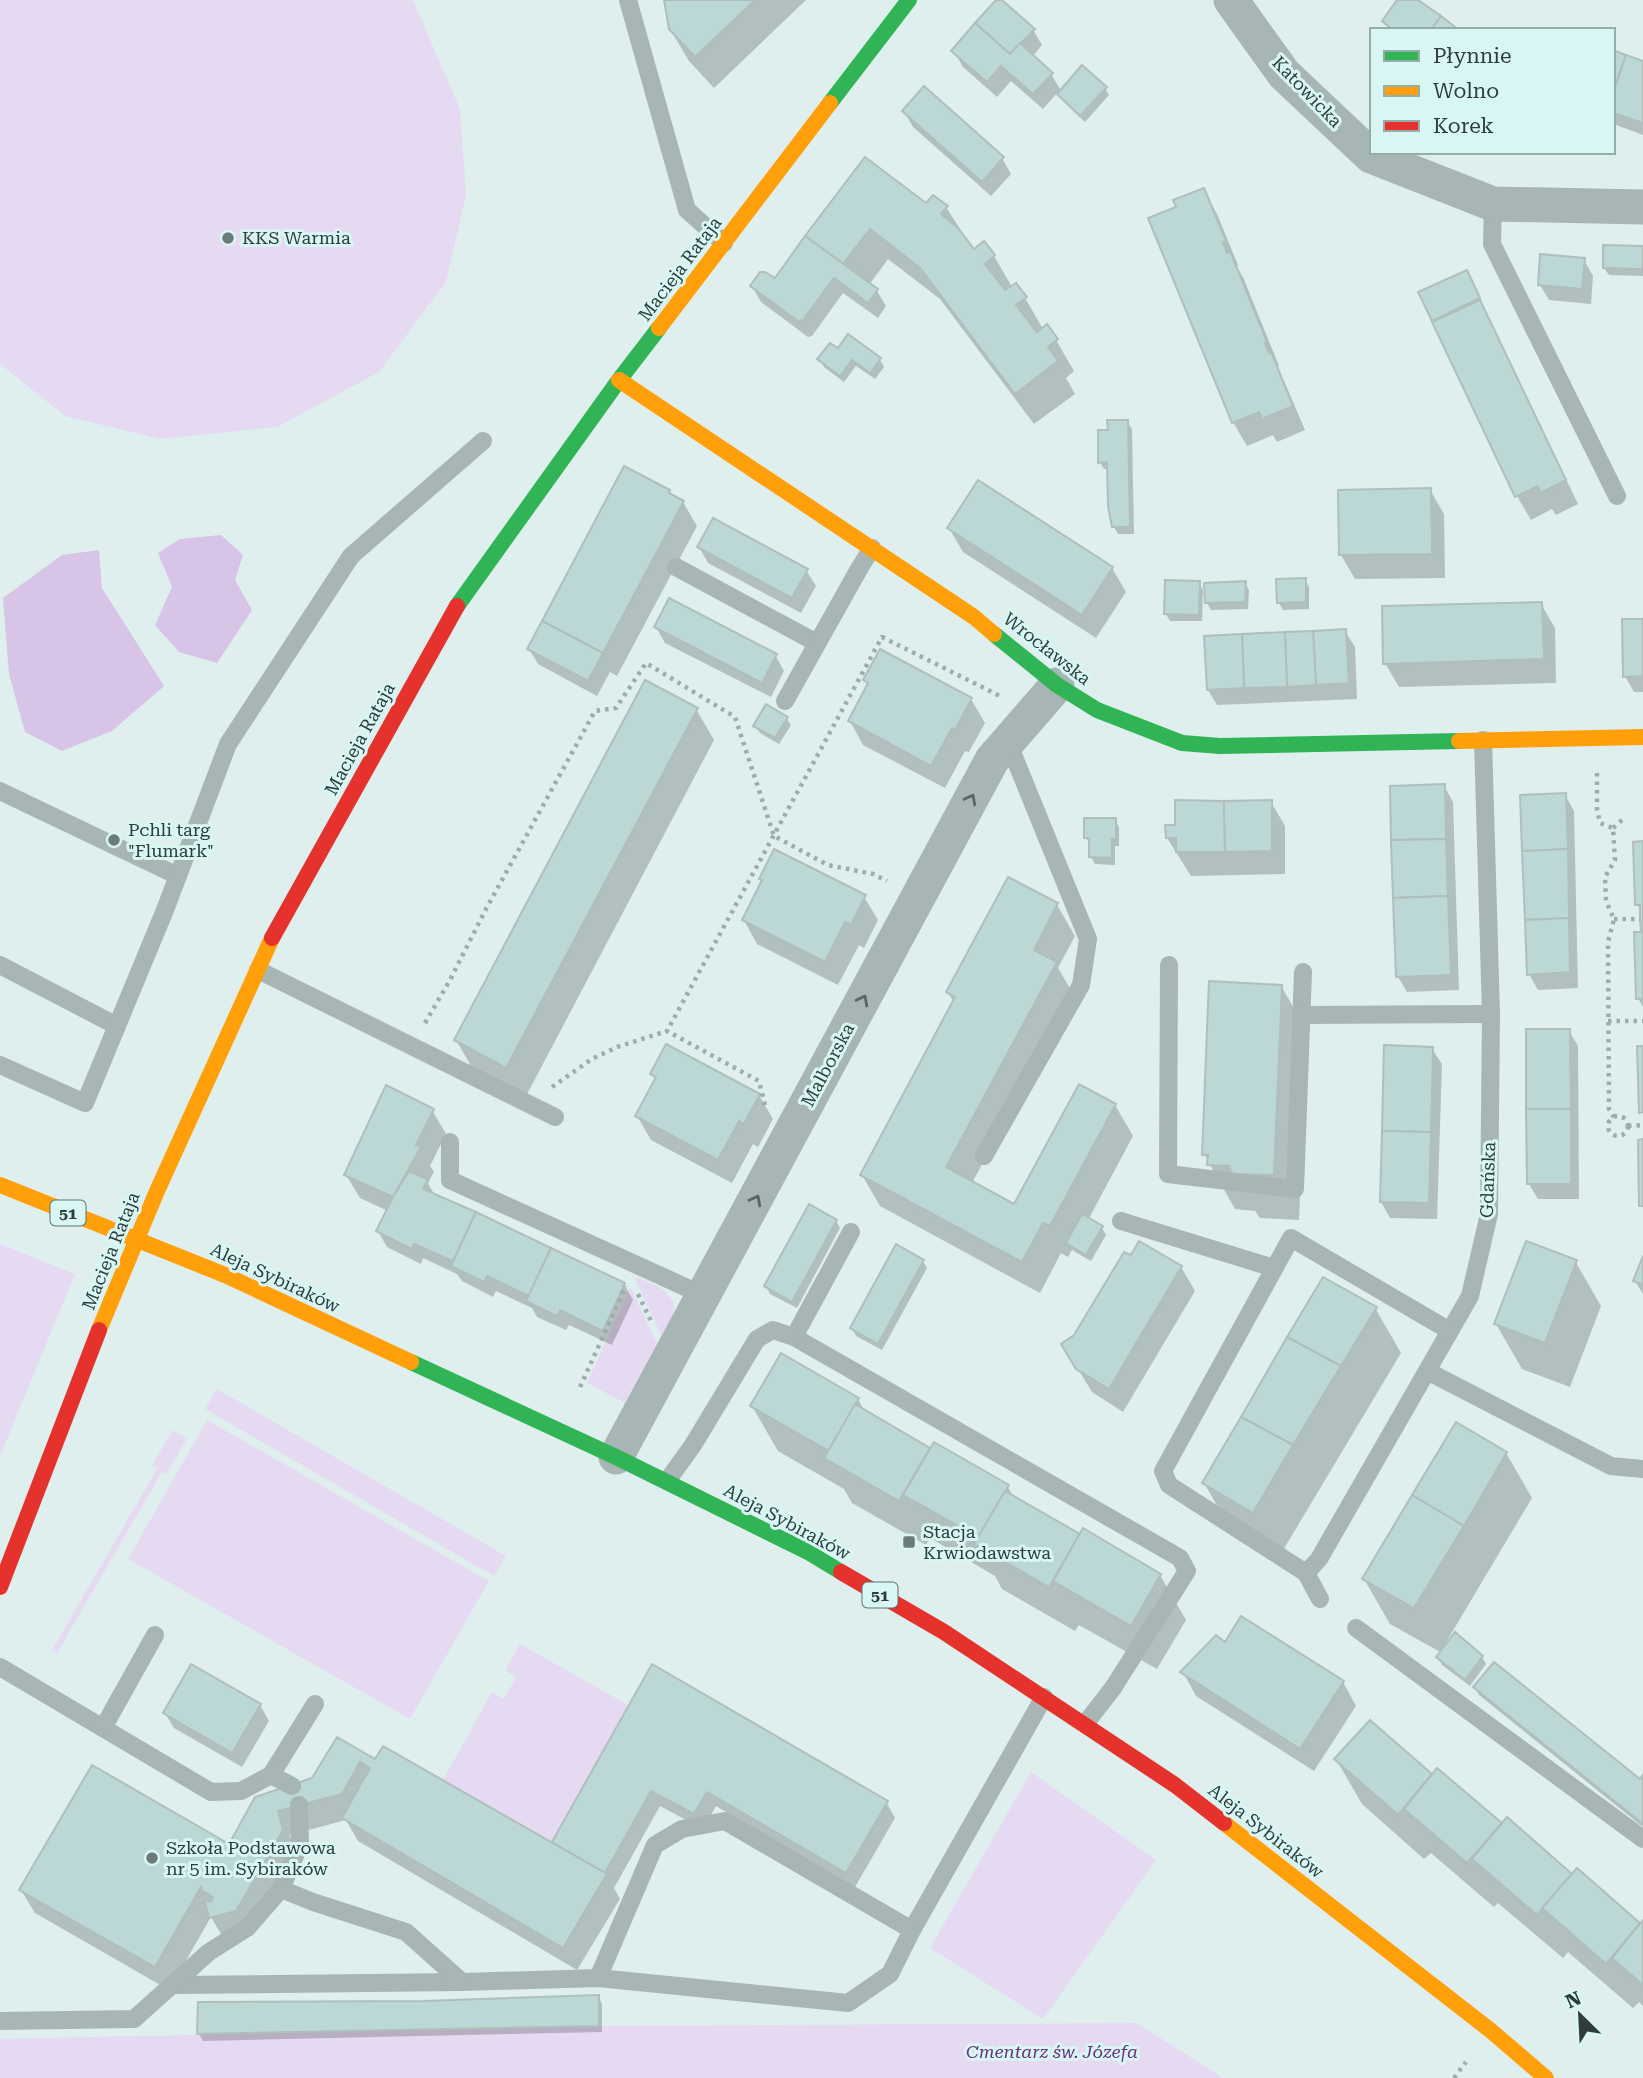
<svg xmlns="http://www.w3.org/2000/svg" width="1643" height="2078" font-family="'Roboto Serif',serif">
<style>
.green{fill:#e6daf3}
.forest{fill:#d7c4e6}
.shadow{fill:#0003}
.building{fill:#bbd8d7;stroke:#b0bebc;stroke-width:2}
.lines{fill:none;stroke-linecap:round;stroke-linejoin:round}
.path{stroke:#9facab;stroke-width:4.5;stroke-dasharray:3.5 5;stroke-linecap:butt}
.lane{stroke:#a7b5b5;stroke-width:18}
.street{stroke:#a7b5b5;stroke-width:35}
.fast{stroke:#30b455;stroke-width:16}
.slow{stroke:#ff9f0a;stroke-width:16}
.jam{stroke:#e5322d;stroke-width:16}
.oneway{stroke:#596666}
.poi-dot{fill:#6c7b7a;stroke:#d7f6f4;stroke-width:2.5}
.labels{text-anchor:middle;stroke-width:6;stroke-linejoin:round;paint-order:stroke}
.shield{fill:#d7f6f4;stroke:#617472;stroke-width:2}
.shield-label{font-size:16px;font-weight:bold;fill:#2f3c3b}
.street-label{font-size:18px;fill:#2f3c3b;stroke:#d7f6f4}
.poi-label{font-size:18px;fill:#2f3c3b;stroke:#d7f6f4;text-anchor:start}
.park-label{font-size:18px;font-style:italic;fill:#6a317b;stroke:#d7f6f4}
</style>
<rect width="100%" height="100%" fill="#deefee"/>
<g class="green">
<path d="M0 0H413L460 109 466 195 446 282 379 372 277 427 160 439 65 416 0 364Z"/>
<path d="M0 1244 75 1274 0 1456Z"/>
<path d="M637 1277C653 1284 679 1292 673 1316 671 1323 666 1331 662 1337L635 1279Z"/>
<path d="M630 1287 658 1345 627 1404 587 1383Z"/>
<path d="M217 1389 506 1556 494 1576 205 1409Z"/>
<path d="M207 1420 489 1581 410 1719 128 1559Z"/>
<path d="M173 1430 187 1439 166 1474 162 1472 57 1653 52 1650 157 1469 152 1465Z"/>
<path d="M520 1644 628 1705 552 1842 443 1780 492 1692 504 1699 516 1677 505 1670Z"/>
<path d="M1031 1772 1156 1860 1043 2019 930 1948Z"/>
<path d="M1137 2023 1223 2078H0V2039L599 2026Z"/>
</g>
<g class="forest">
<path d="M221 535 243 555 235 580 252 610 217 663 179 652 155 625 172 587 158 553 180 539Z"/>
<path d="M99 550 102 588 164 686 112 731 62 751 25 732 9 674 3 598 62 555Z"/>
</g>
<g class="shadow">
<path d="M665 0H806L714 88 689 61 670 29Z"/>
<path d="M998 0 1033 30 1042 45 1032 57 1051 74 1061 91 1105 88 1109 95 1085 122 1063 101 1058 92 1043 109 1011 81 997 97 963 67 954 51Z"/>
<path d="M1613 51 1643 62V135L1616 125 1613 133Z"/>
<path d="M904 111 1002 158 1011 174 991 196 913 127Z"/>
<path d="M1203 190 1217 214 1238 265 1236 266 1243 277 1279 366 1278 367 1305 430 1277 442 1273 435 1247 446 1233 422 1178 208Z"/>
<path d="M926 205 946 207 974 251 984 243 994 256 1012 287 1025 298 1043 329 1056 340 1074 371 1066 378 1075 394 1034 424 940 299 888 259 869 285 877 291 886 306 878 318 843 293 812 336 808 337 761 302 752 286 775 281 807 237Z"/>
<path d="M1643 247V276L1609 275 1604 268Z"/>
<path d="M1584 260 1593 276 1591 304 1549 300 1540 285Z"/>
<path d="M1470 279 1578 504 1556 515 1552 509 1531 520 1517 496 1420 293Z"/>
<path d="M838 351 880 360 884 367 875 379 856 366 844 382 824 367 820 359Z"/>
<path d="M1127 422 1132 429 1134 534H1118L1114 527 1109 469H1104L1100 462 1110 432Z"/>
<path d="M1430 490 1444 514 1445 578 1355 579 1341 555Z"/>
<path d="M669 491 672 496 683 502 697 526 617 676 610 672 597 696 538 664 529 649Z"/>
<path d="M949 528 1112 568 1126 592 1096 638 963 552Z"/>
<path d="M699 547 806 570 816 586 801 613 708 563Z"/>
<path d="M1305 580 1309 587V609L1283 610 1279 603 1278 581Z"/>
<path d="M1199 583 1203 590 1202 621H1170L1166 614Z"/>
<path d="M1245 583 1249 590 1248 609 1211 610 1207 603Z"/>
<path d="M1541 604 1555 628 1556 683 1399 687 1385 663Z"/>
<path d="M1643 620V692H1634L1625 676Z"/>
<path d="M656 627 775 655 784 671 771 697 665 643Z"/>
<path d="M1345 631 1355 647 1357 699 1217 705 1208 690Z"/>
<path d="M865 680 971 699 985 723 969 752 965 751 945 788 863 745 850 721 869 686Z"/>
<path d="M696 709 714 740 525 1098 474 1071 456 1040Z"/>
<path d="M786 718 791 725 779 744 760 733 755 726Z"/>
<path d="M1444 786 1453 802 1459 990 1407 992 1398 977Z"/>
<path d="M1565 795 1574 811 1578 988 1538 990 1529 974Z"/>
<path d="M1271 802 1285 826V874L1191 876 1167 838 1177 826Z"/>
<path d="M1115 820 1119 827V846H1115V865L1095 864 1091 857V846L1086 838Z"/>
<path d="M1643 843V1007L1638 998 1642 934V913L1637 904Z"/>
<path d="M761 879 864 897 878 920 864 948 859 945 838 985 757 944 744 920 763 882Z"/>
<path d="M1057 905 1075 936 1058 968 1074 995 972 1183 1015 1206 1115 1105 1133 1136 1088 1220 1102 1228 1106 1235 1091 1261 1072 1250 1068 1257 1061 1253 1040 1293 880 1206 862 1175 954 1003 948 992Z"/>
<path d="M1281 986 1307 1031 1299 1220 1260 1218 1255 1211 1235 1209 1204 1154Z"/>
<path d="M1569 1031 1578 1046 1579 1199H1538L1529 1184Z"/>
<path d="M1432 1049 1442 1064 1437 1219 1390 1218 1381 1202Z"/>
<path d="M652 1074 759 1095 773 1119 758 1147 753 1144 732 1183 651 1140 637 1116 656 1080Z"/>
<path d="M432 1110 446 1134 430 1166 434 1172 428 1183 435 1196 624 1284 633 1300 612 1345 569 1325 566 1330 537 1317 532 1308 496 1291 493 1297 462 1281 457 1274 423 1258 421 1264 387 1247 378 1231 388 1211 360 1198 346 1175Z"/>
<path d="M836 1221 840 1228 797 1308 770 1294 766 1286Z"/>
<path d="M923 1261 927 1268 882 1350 856 1336 852 1328Z"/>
<path d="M1575 1261 1601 1306 1570 1387 1522 1369 1496 1324Z"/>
<path d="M1643 1261V1294L1635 1281Z"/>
<path d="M1181 1267 1195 1291 1123 1412 1092 1392 1063 1344Z"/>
<path d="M1375 1308 1401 1353 1279 1557 1230 1528 1204 1483Z"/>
<path d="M858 1399 865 1412 931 1450 1007 1486 1015 1499 1081 1536 1160 1575 1186 1620 1157 1669 1079 1625 1075 1631 1002 1589 995 1576 930 1538 926 1545 852 1503 844 1489 778 1451 752 1406Z"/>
<path d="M1506 1453 1532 1498 1445 1644 1482 1657 1486 1664 1470 1686 1442 1665 1438 1657 1442 1653 1390 1624 1364 1579Z"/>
<path d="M1226 1644 1343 1682 1356 1706 1314 1771 1196 1696 1183 1672Z"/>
<path d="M652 1667 886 1802 895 1818 855 1887 716 1806 703 1829 660 1806 614 1888 620 1899 577 1970 358 1841 346 1820 290 1835 295 1855 249 1934 225 1941 211 1917 169 1990 35 1913 21 1890 230 1846 313 1780 338 1740 376 1761 552 1845Z"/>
<path d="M1475 1688 1640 1781 1643 1777V1827L1479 1695Z"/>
<path d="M260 1705 269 1721 242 1767 174 1728 165 1713Z"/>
<path d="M1370 1722 1432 1776 1437 1770 1502 1825 1572 1877 1577 1871 1640 1925 1643 1922V2006L1639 2002 1633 2008 1568 1952 1563 1958 1498 1903 1494 1907 1431 1853 1424 1859 1362 1804 1336 1759Z"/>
<path d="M598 1996 602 2004V2032L203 2041 199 2034 425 2003Z"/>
</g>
<g class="building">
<path d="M664 0H755L695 57 669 29Z"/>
<path d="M996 0H1002L1035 29 1010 54 975 23Z"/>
<path d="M1397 0H1418L1441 16 1431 30H1393L1382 21Z"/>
<path d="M1441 16 1459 30H1431Z"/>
<path d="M975 23 1010 54 1020 43 1053 73 1033 94 1001 66 987 82 951 51Z"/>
<path d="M1613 50 1626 55 1613 93Z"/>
<path d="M1626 55 1643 61V123L1613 113V93Z"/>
<path d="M1082 65 1107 87 1080 116 1057 94Z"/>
<path d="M924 86 1004 157 982 182 902 111Z"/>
<path d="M865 157 926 203 933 195 948 206 941 214 958 228 974 249 984 241 995 255 985 264 1005 290 1016 283 1027 297 1016 305 1037 332 1047 324 1058 339 1048 347 1058 361 1015 394 920 268 870 229 843 264 805 236Z"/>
<path d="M1204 188 1226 241 1223 242 1227 253 1230 251 1267 342 1265 343 1269 353 1271 352 1293 406 1262 419 1259 412 1232 423 1148 218 1176 207 1173 200Z"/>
<path d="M805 236 878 289 868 303 834 278 803 320 798 321 750 286 760 272H765L775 278Z"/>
<path d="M1603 245 1643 246V269L1603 268Z"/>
<path d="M1540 254 1585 258 1582 289 1538 285Z"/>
<path d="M1467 270 1480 298 1432 321 1418 292Z"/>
<path d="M1480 300 1566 480 1540 493 1538 486 1515 497 1432 322Z"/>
<path d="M848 334 881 358 870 373 852 360 840 376 817 359 830 343 838 348Z"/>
<path d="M1107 420H1128L1130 527H1112L1108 506 1107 462 1098 463V430H1108Z"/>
<path d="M624 466 670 490 669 493 684 501 603 653 542 621Z"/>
<path d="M978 480 1113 567 1082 615 947 528Z"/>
<path d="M1431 488 1432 554 1339 555 1338 490Z"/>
<path d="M713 518 808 569 792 598 697 547Z"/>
<path d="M1306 578V602L1277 603 1276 579Z"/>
<path d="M1165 580 1200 581 1199 615 1164 614Z"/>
<path d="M1246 581 1245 602 1205 603 1204 583Z"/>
<path d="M669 598 777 654 762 683 654 627Z"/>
<path d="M1542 602 1544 659 1383 664 1382 606Z"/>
<path d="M1622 619H1643V676L1623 677Z"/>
<path d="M542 621 603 653 588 681 527 649Z"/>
<path d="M1346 629 1349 683 1316 685 1313 631Z"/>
<path d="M1313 631 1316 685 1287 687 1285 632Z"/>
<path d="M1285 632 1287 687 1244 688 1242 634Z"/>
<path d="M1242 634 1244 688 1207 690 1204 636Z"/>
<path d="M880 649 972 698 955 730 952 728 931 766 848 721 868 683 863 680Z"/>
<path d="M645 680 698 708 506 1068 454 1040Z"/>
<path d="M766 704 788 717 775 738 753 726Z"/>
<path d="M1445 784 1446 839 1391 840 1390 786Z"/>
<path d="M1566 793 1568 849 1522 851 1520 795Z"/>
<path d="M1175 800 1224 801 1225 852H1176V838H1166L1165 825H1175Z"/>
<path d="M1272 800V851L1225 852 1224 801Z"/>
<path d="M1084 818H1116V839H1112V858L1089 857V838H1084Z"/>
<path d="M1446 839 1448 896 1393 898 1391 840Z"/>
<path d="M1643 841V999H1636L1634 932H1641L1640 919V905H1635L1633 842Z"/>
<path d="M774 849 866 895 851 925 845 922 825 962 742 920 762 880 759 879Z"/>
<path d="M1568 849 1569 918 1525 920 1522 851Z"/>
<path d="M1008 877 1058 903 1034 950 1057 962 946 1167 1014 1204 1079 1084 1116 1104 1050 1226 1043 1223 1022 1262 860 1175 955 997 946 992Z"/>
<path d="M1448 896 1451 975 1396 977 1393 898Z"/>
<path d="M1569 918 1570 972 1527 975 1525 920Z"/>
<path d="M1209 981 1282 985 1274 1175 1232 1174 1229 1166 1207 1165 1208 1155H1202Z"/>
<path d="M1526 1029H1570L1571 1109H1526Z"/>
<path d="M666 1044 760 1094 744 1124 739 1121 718 1160 635 1116 656 1077 650 1074Z"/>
<path d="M1384 1045 1433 1047 1431 1132 1382 1131Z"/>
<path d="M1637 1046H1643V1112L1639 1113Z"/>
<path d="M386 1085 434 1109 416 1145 421 1147 393 1197 344 1175Z"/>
<path d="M1526 1109H1571V1184H1527Z"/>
<path d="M1382 1131 1431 1132 1429 1203 1380 1202Z"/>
<path d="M1643 1139V1206H1639L1638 1140Z"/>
<path d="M409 1171 428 1180 423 1189 476 1212 453 1261 414 1244 412 1249 376 1231 393 1197Z"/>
<path d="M809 1204 837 1220 792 1302 764 1286Z"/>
<path d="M476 1212 551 1248 529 1296 487 1276 484 1282 451 1266Z"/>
<path d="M1082 1214 1103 1226 1086 1255 1066 1243Z"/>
<path d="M1139 1241 1182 1266 1109 1389 1076 1369 1061 1344 1074 1335 1124 1252 1131 1255Z"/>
<path d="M1526 1241 1577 1260 1545 1343 1494 1324Z"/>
<path d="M896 1244 924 1260 878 1344 850 1328Z"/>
<path d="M551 1248 625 1283 603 1331 560 1310 557 1316 526 1301Z"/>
<path d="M1643 1256V1285L1633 1281Z"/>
<path d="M1323 1277 1377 1307 1341 1366 1287 1337Z"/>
<path d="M1287 1337 1341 1366 1293 1445 1241 1417Z"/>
<path d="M781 1353 859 1398 829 1451 750 1406Z"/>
<path d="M855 1404 930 1448 899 1501 824 1458Z"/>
<path d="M1241 1417 1293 1445 1253 1513 1202 1483Z"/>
<path d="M1456 1422 1507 1452 1464 1526 1412 1495Z"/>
<path d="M934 1442 1009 1485 978 1537 903 1495Z"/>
<path d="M1005 1491 1080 1534 1049 1587 974 1544Z"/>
<path d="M1412 1495 1464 1526 1414 1608 1362 1579Z"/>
<path d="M1083 1528 1161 1574 1131 1626 1053 1581Z"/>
<path d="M1241 1616 1344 1681 1300 1749 1180 1672 1216 1635 1225 1642Z"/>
<path d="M1455 1632 1483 1656 1465 1680 1436 1657Z"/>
<path d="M1494 1662 1640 1779 1643 1775V1824L1473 1687Z"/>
<path d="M191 1664 261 1704 232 1753 163 1713Z"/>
<path d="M652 1664 888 1801 846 1873 707 1792 694 1814 651 1791 605 1873 552 1842Z"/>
<path d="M1370 1720 1432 1774 1398 1815 1334 1759Z"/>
<path d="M337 1737 375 1759 383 1746 607 1874 563 1948 342 1818 370 1768 360 1762 342 1794 278 1811 283 1830 236 1911 209 1918 205 1902 211 1901 213 1897 205 1892 203 1893 201 1887 155 1967 19 1890 92 1765 229 1844 255 1797 312 1778Z"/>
<path d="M1437 1768 1502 1823 1467 1863 1404 1809Z"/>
<path d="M1507 1817 1572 1874 1537 1915 1472 1859Z"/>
<path d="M1577 1868 1640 1923 1606 1964 1542 1908Z"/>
<path d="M1643 1920V1985L1612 1958Z"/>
<path d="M599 1995V2026L197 2034 198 2002 424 2001Z"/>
</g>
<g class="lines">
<g class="path">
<path d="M1597 773V809L1600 823 1613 828 1615 860 1605 877 1606 901 1614 919 1608 942 1609 1109 1614 1117"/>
<path d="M1613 828 1622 820"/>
<path d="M1614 919H1640"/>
<path d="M1608 1021H1643"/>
<path d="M425 1023 450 980 486 909 595 711 616 708 646 663 735 717 774 836 828 865 873 874 887 881"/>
<path d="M552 1087 592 1059 617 1047 667 1031"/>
<path d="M765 1105 759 1081 667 1031 882 637 1002 697"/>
<circle cx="1618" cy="1126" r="10"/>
<path d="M1628 1126 1643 1125"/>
<path d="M638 1294 651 1321"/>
<path d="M580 1387 626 1286"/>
<path d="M1454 2078 1466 2062"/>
</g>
<g class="lane">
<path d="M628 0 687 210 724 243"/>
<path d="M1493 204 1492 244 1617 496"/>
<path d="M676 567 817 643"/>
<path d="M785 701 859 569 872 548"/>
<path d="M0 791 178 876"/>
<path d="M0 965 117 1026"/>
<path d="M1169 965 1168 1174 1295 1189 1303 972"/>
<path d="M258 970 555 1117"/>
<path d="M1301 1015 1491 1014"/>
<path d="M0 1065 85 1103 165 910 228 744 351 556 483 441"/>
<path d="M450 1142V1180L705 1296"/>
<path d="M984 1156 1081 985 1088 939 1008 742"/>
<path d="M1121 1221 1274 1268"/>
<path d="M851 1232 794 1337 1180 1558 1187 1571 1113 1688 1085 1724"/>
<path d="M1427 1371 1611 1466 1643 1469"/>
<path d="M667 1481 693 1445 757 1339 773 1330 794 1337"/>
<path d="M1306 1573 1319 1559 1470 1296 1489 1214 1491 1014 1483 740"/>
<path d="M1320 1599 1306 1573 1169 1485 1163 1471 1291 1238 1450 1331"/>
<path d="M1356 1628 1643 1839"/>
<path d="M0 1667 211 1792 241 1791 271 1775 315 1704"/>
<path d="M103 1728 155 1635"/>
<path d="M271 1775 292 1786"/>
<path d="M281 1889 300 1844 299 1805"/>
<path d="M912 1930 1044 1697"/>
<path d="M173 1985 462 1982 598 1978 848 2003 890 1974 912 1930 725 1821 682 1829 655 1845 598 1978"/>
<path d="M0 2021 134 2019 209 1952 247 1928 281 1889 313 1902 406 1932 462 1982"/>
</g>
<g class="street">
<path d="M1231 0 1284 74 1371 156 1493 204 1643 207"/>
<path d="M616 1457 992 760 1057 685"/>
</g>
<g class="fast">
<path d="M830 103 909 0"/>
<path d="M457 606 619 380 659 328"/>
<path d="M994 634 1057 685 1097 710 1182 743 1220 746 1459 741"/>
<path d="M411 1362 616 1457 808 1552 841 1572"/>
</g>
<g class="slow">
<path d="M659 328 830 103"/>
<path d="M619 380 974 617 994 634"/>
<path d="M1459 741 1643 737"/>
<path d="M0 1185 225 1275 411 1362"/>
<path d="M99 1330 157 1191 272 938"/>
<path d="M1224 1823 1490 2030 1546 2078"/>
</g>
<g class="jam">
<path d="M272 938 457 606"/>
<path d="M841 1572 944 1632 1175 1785 1224 1823"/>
<path d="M0 1587 99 1330"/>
</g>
</g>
<defs><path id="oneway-chevron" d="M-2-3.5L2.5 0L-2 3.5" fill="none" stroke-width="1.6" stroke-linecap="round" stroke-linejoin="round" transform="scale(1.75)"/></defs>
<g class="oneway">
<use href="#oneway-chevron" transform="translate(971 799) rotate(-62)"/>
<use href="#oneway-chevron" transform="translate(863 1000) rotate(-62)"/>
<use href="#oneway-chevron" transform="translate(756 1200) rotate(-62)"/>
</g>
<g class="poi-dot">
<circle cx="228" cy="238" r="7"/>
<circle cx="114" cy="840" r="7"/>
<rect x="902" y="1535" width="14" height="14" rx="3.5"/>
<circle cx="152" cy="1858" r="7"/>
</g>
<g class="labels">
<g class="shield">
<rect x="50.5" y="1200.5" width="35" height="25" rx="5"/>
<rect x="862.5" y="1582.5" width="35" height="25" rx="5"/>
</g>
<g class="shield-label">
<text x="68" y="1219">51</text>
<text x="880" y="1601">51</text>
</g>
<g class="street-label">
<text transform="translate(1307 92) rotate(46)" y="6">Katowicka</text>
<text transform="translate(680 269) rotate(-53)" y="6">Macieja Rataja</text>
<text transform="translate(1047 649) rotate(38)" y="6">Wrocławska</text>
<text transform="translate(360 739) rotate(-61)" y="6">Macieja Rataja</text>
<text transform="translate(828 1065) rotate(-62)" y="6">Malborska</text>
<text transform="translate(1488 1180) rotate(-88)" y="6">Gdańska</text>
<text transform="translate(111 1251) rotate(-68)" y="6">Macieja Rataja</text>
<text transform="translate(275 1278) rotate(25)" y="6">Aleja Sybiraków</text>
<text transform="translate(787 1522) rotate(28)" y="6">Aleja Sybiraków</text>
<text transform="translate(1266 1831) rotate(38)" y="6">Aleja Sybiraków</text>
</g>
<g class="poi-label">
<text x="242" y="244">KKS Warmia</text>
<text x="128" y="836">Pchli targ<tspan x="128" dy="21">"Flumark"</tspan></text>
<text x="923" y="1538">Stacja<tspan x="923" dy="21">Krwiodawstwa</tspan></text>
<text x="166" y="1854">Szkoła Podstawowa<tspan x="166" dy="21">nr 5 im. Sybiraków</tspan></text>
</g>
<g class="park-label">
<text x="1052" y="2058">Cmentarz św. Józefa</text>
</g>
</g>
<rect x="1370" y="28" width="245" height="126" fill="#d7f6f4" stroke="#94acaa" stroke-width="2"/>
<rect x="1384" y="51" width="35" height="10" fill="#30b455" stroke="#94acaa" stroke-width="2"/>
<text x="1433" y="63" font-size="21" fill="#2f3c3b">Płynnie</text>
<rect x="1384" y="86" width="35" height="10" fill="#ff9f0a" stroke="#94acaa" stroke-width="2"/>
<text x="1433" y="98" font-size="21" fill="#2f3c3b">Wolno</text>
<rect x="1384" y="121" width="35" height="10" fill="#e5322d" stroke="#94acaa" stroke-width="2"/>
<text x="1433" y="133" font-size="21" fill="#2f3c3b">Korek</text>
<g transform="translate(1580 2015) rotate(336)" stroke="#d7f6f4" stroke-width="5" paint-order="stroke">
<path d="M0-5L12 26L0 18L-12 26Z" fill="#2f3c3b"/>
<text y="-10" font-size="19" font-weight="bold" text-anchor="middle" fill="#2f3c3b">N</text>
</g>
</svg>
